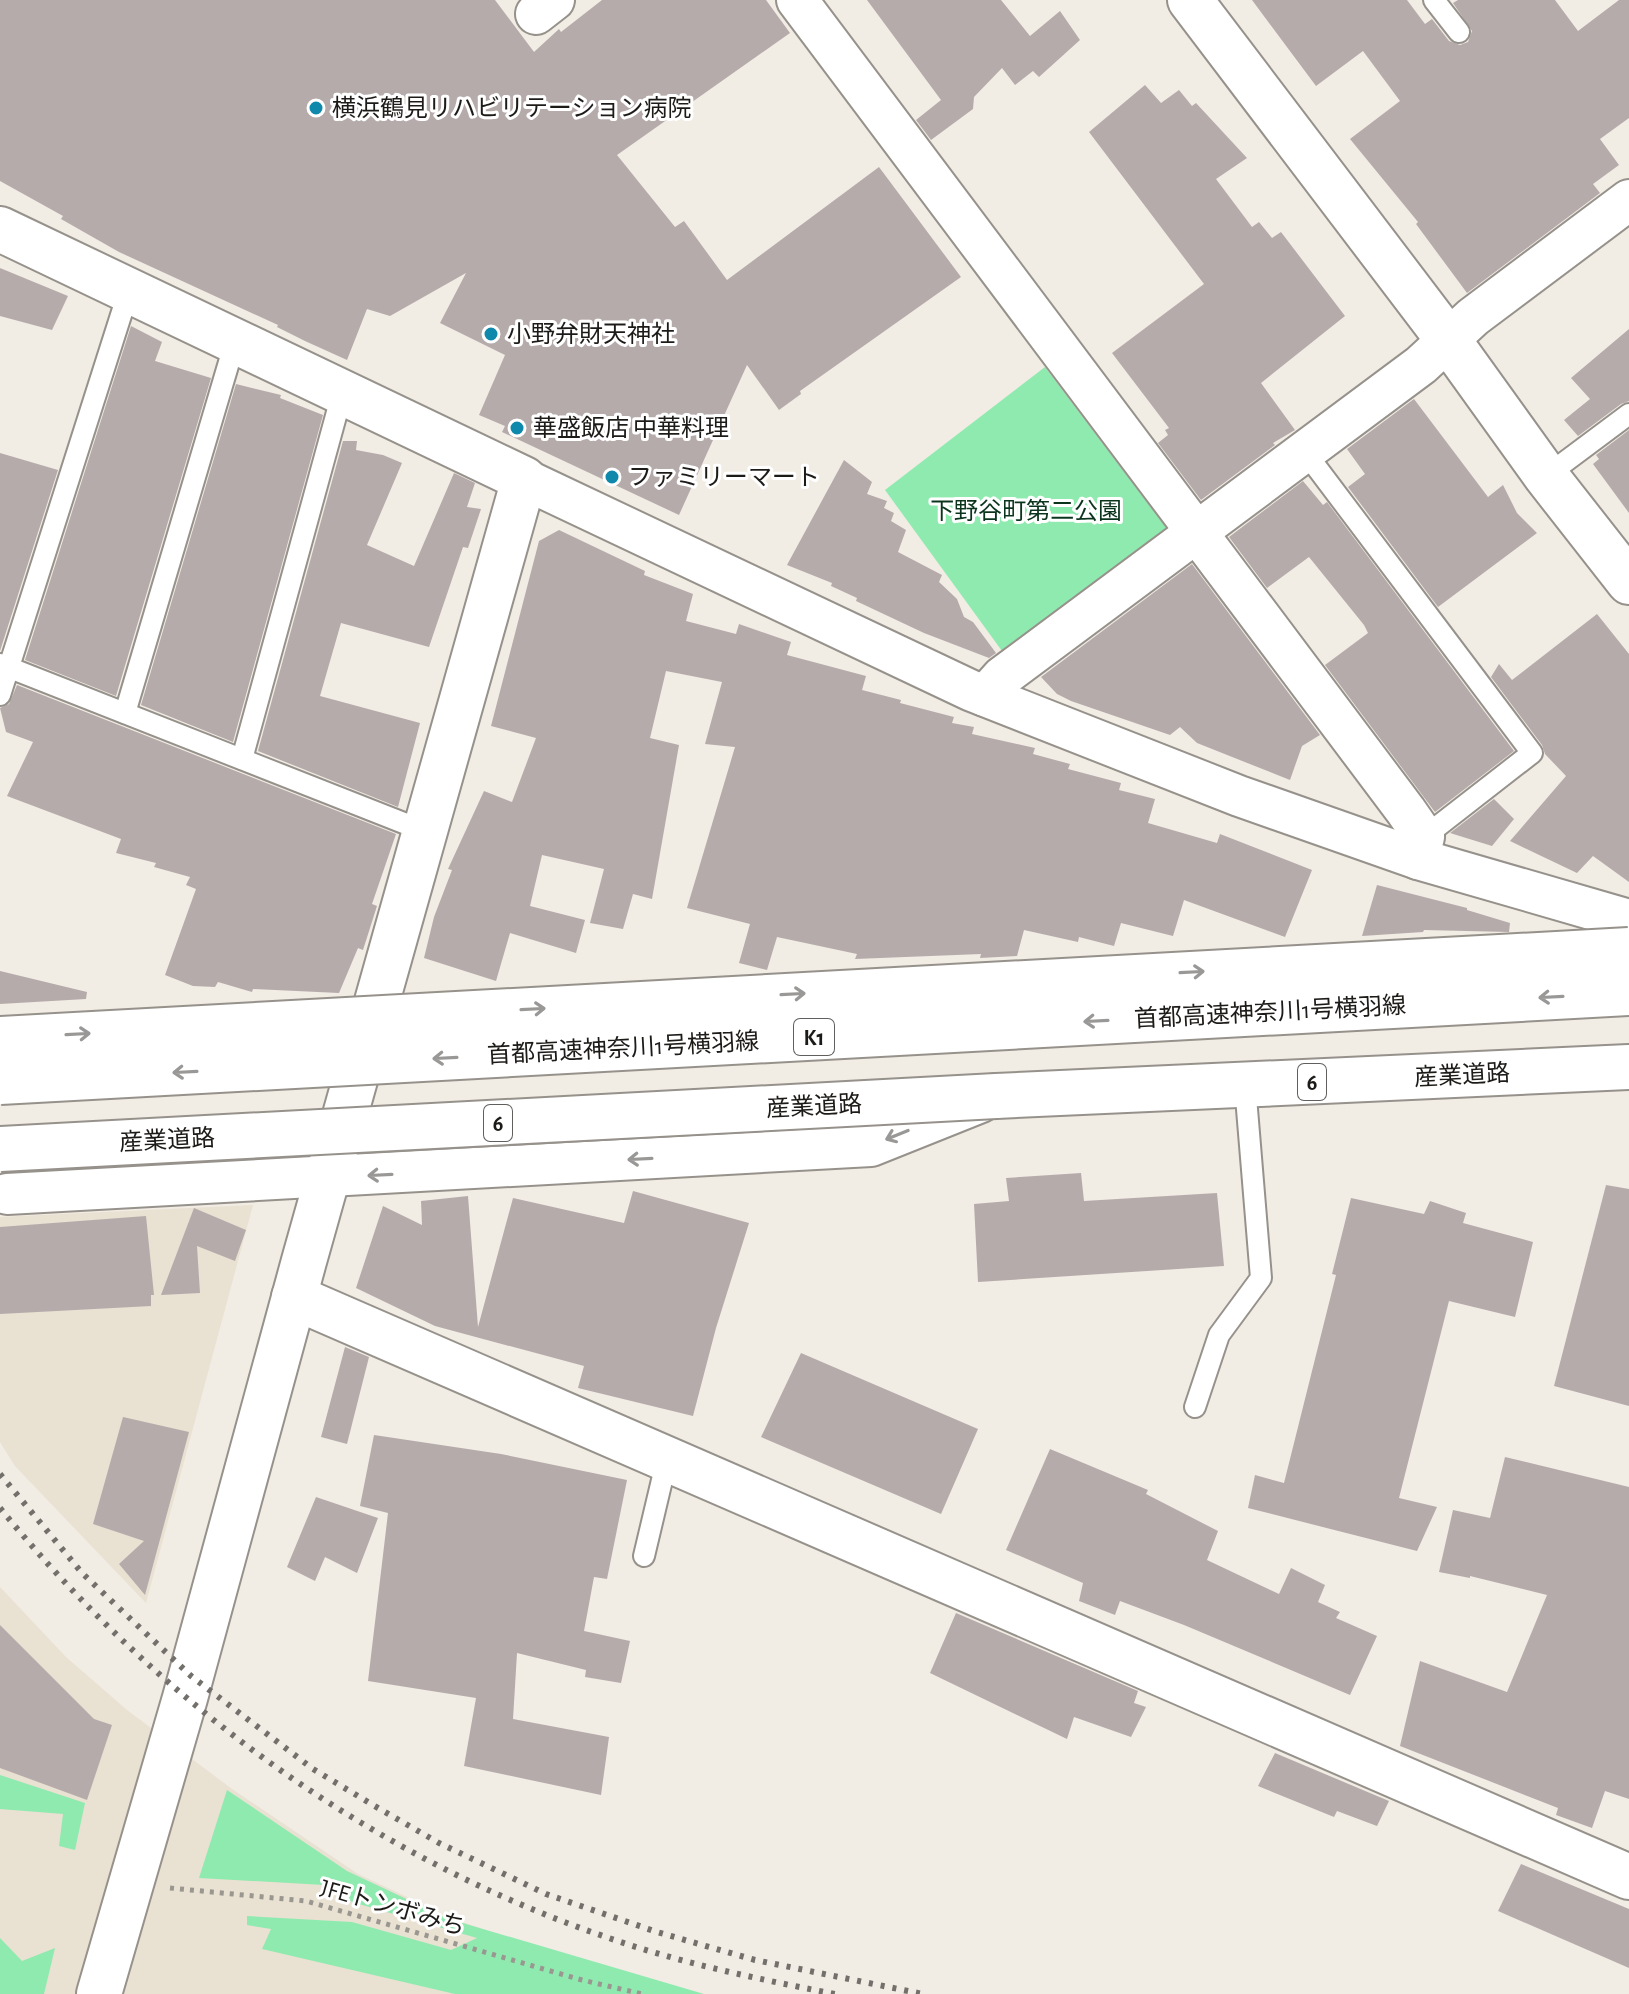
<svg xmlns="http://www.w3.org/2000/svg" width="1629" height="1994" font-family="'Alegreya Sans','Noto Sans JP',sans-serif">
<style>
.built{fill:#e9e1d2}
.green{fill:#8feaaf}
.building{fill:#b6abab}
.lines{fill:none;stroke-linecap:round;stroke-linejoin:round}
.service-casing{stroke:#96928b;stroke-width:24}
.minor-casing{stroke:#96928b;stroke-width:44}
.tertiary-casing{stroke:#96928b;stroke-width:48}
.primary-casing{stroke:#96928b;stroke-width:48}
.path{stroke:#9a9690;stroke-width:5;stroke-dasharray:4 6;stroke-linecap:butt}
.service{stroke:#fff;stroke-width:20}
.minor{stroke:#fff;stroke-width:40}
.tertiary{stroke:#fff;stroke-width:44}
.primary{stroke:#fff;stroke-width:44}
.rail{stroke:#73706b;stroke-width:6;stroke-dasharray:4 8;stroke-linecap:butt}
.primary-bridge-casing{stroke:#96928b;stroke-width:48;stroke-linecap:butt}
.motorway-bridge-casing{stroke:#96928b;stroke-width:48;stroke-linecap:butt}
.primary-bridge{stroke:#fff;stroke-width:44}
.motorway-bridge{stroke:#fff;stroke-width:44}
.oneway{stroke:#999897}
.poi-dot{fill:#0e88ab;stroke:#fff;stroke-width:3}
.labels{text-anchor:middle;stroke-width:6;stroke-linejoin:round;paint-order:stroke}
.shield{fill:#fff;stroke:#615f5d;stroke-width:2}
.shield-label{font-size:22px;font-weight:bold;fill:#1d1b18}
.poi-label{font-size:24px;fill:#1d1b18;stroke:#fff;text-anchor:start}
.park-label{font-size:24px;fill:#0b341d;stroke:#fff}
.street-label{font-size:24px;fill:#1d1b18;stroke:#fff}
</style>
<rect width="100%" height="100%" fill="#f1ece4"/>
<g class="built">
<path d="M253 1205 146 1603 15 1466 0 1442V1217Z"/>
<path d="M0 1587 66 1657 127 1710 232 1789 358 1874 456 1920 675 1994H0Z"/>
</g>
<g class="green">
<path d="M1045 367 1174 538 1010 662 885 490Z"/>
<path d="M0 1775 85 1803 75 1850 59 1846 63 1814 0 1809Z"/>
<path d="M227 1790 347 1871 449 1919 704 1994H455L262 1949 271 1929 247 1925V1916L352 1922 451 1950 477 1938 352 1902 324 1885 199 1878Z"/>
<path d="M0 1938 22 1961 55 1948 44 1994H0Z"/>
</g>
<g class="building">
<path d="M0 0H495L534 52 559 29 561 32 602 0H766L790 33 617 155 675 227 684 221 727 280 879 167 961 277 800 391 801 394 779 410 747 365 679 515 502 432 505 426 479 415 505 355 440 323 466 273 390 316 367 309 347 360 305 341 277 327 278 325 119 252 61 219 63 216 0 181Z"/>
<path d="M867 0H1001L1030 36 1060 11 1080 40 1039 77 1033 71 1015 85 1002 68 974 97 973 109 931 140 916 120 941 100Z"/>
<path d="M1252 0H1407L1425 24 1432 19 1449 41 1460 45 1468 42 1472 31 1453 3 1458 0H1555L1578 31 1619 0H1629V118L1600 139 1619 165 1593 184 1600 193 1467 293 1416 224 1418 222 1350 139 1400 101 1363 51 1316 86Z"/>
<path d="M1145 85 1161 103 1179 90 1192 106 1196 103 1247 158 1216 179 1252 227 1259 222 1272 238 1281 232 1345 316 1261 383 1295 430 1273 443 1275 445 1201 500 1158 443 1168 435 1165 430 1169 428 1112 353 1204 284 1089 132Z"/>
<path d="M0 268 68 296 52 330 0 316Z"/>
<path d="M131 326 162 342 155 361 211 378 116 696 25 660Z"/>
<path d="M1629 329V401L1621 404 1578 436 1564 420 1590 399 1571 378Z"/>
<path d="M236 384 281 395 280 398 323 415 233 742 141 705Z"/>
<path d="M1414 399 1488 497 1503 485 1517 513 1537 533 1438 607 1348 487 1365 474 1347 449Z"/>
<path d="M1629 430V513L1593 464 1599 459 1596 455Z"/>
<path d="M343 441H357L356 450 383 455 402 463 367 545 414 566 454 473 475 483 467 507 481 509 468 548 463 547 429 647 341 623 320 696 420 723 398 807 258 751Z"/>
<path d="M0 453 58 470 0 651Z"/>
<path d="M844 460 872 482 867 494 887 501 884 508 894 513 891 521 906 530 898 552 942 575 939 582 957 599 964 617 973 622 996 653 989 658 924 633 856 601 857 598 831 586 832 583 787 565Z"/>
<path d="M1303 481 1323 505 1327 502 1514 751 1435 812 1325 665 1368 633 1364 625 1309 557 1267 588 1229 537Z"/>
<path d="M559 530 645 571 644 575 693 594 686 621 736 634 739 624 791 642 787 655 866 676 862 690 901 700 900 703 954 717 952 723 974 727 972 734 1035 748 1033 754 1070 764 1068 769 1121 783 1119 790 1155 799 1148 823 1217 843 1220 834 1312 870 1285 937 1184 900 1173 936 1121 923 1114 946 1079 937 1078 942 1024 930 1017 956 980 958 981 954 855 959 857 954 777 937 767 970 739 963 750 924 687 908 735 747 705 744 722 682 666 671 650 738 679 745 652 899 633 894 623 929 590 923 604 869 542 855 530 906 585 920 576 953 510 933 496 981 424 958 434 917 452 870 448 869 484 791 512 802 536 738 491 726 539 541Z"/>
<path d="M1192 564 1320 735 1302 746 1290 780 1197 743 1180 727 1170 735 1071 701 1057 694 1041 677Z"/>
<path d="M1597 614 1629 654V882L1593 856 1577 873 1510 841 1566 776 1545 754 1542 745 1491 677 1499 664 1512 680Z"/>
<path d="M17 685 396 834 372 904 377 906 363 950 358 948 339 993 253 989 252 992 218 982 215 987 193 986 165 975 196 889 186 885 190 877 154 867 156 863 116 853 121 839 7 796 33 742 6 732 0 708 9 704Z"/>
<path d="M1494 799 1514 819 1492 846 1450 833Z"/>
<path d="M1377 885 1467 908V910L1510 923 1509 932 1424 930 1423 932 1362 936Z"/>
<path d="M0 971 87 992 86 999 0 1004Z"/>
<path d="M1081 1173 1084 1201 1217 1193 1224 1266 978 1282 974 1204 1009 1201 1006 1178Z"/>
<path d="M1606 1185 1629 1189V1406L1554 1386Z"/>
<path d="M633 1191 749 1223 716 1328 693 1416 578 1388 584 1366 435 1326 356 1288 383 1206 422 1225 421 1201 468 1196 478 1327 513 1198 624 1223Z"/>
<path d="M1351 1198 1424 1214 1430 1201 1466 1213 1463 1223 1533 1242 1515 1317 1449 1301 1399 1498 1437 1507 1417 1551 1248 1508 1255 1475 1284 1483 1336 1275 1332 1274Z"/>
<path d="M194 1208 246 1230 235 1261 197 1246 200 1293 161 1295Z"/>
<path d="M146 1216 154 1295H151V1306L0 1314V1227Z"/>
<path d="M345 1347 369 1357 347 1444 321 1437Z"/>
<path d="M801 1353 978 1429 941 1514 761 1437Z"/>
<path d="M123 1417 189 1432 145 1595 119 1564 144 1541 93 1524Z"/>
<path d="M374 1435 501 1454 627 1480 607 1579 594 1577 584 1631 630 1641 621 1683 585 1677 586 1670 517 1653 513 1719 609 1737 601 1795 464 1766 476 1698 368 1681 388 1513 360 1506Z"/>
<path d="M1050 1449 1148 1490 1146 1494 1218 1531 1207 1560 1279 1594 1291 1568 1325 1585 1318 1602 1340 1612 1336 1618 1377 1636 1350 1695 1184 1625 1120 1601 1115 1615 1079 1601 1083 1583 1006 1550Z"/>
<path d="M1505 1457 1629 1487V1799L1605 1791 1592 1828 1556 1815 1558 1808 1400 1746 1420 1661 1507 1692 1547 1595 1470 1576V1578L1439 1572 1453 1510 1490 1518Z"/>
<path d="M316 1497 378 1518 357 1573 325 1557 315 1581 287 1567Z"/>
<path d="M956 1613 1138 1691 1134 1703 1146 1707 1131 1737 1074 1717 1067 1739 930 1673Z"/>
<path d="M0 1625 94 1719 112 1725 87 1800 0 1768Z"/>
<path d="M1275 1753 1389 1801 1377 1826 1337 1811 1334 1817 1258 1786Z"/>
<path d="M1521 1864 1629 1909V1968L1498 1911Z"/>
</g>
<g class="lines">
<defs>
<g id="service">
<path d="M1434 0 1459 32"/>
<path d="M1305 452 1532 753 1424 837"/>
<path d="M1546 476 1629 414"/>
<path d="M0 664 424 831"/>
<path d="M0 695 129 290"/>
<path d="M125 713 235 342"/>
<path d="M242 759 342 394"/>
<path d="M1195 1407 1219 1335 1261 1278 1245 1085"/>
<path d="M644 1556 667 1459"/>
</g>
<g id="minor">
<path d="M797 0 1406 811 1424 837 1418 859"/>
<path d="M536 14 554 0"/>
<path d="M524 479 972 691 1239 796 1418 859 1629 920"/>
<path d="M985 696 1002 677 1421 365 1473 317 1629 200"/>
<path d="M7 1194 871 1146 981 1102"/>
</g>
<g id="tertiary">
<path d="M1190 0 1449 341 1546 476 1629 582"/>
<path d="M0 229 524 479 304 1261 185 1698 99 1994"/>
<path d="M294 1297 1629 1877"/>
</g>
<path id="primary" d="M996 1096 1629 1067"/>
</defs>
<use href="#service" class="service-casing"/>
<use href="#minor" class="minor-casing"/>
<use href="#tertiary" class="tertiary-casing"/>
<use href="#primary" class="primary-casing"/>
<path class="path" d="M170 1888 306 1901 582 1980 642 1994"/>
<use href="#service" class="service"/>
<use href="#minor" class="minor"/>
<use href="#tertiary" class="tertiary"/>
<use href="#primary" class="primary"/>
<g class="rail">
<path d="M0 1474 82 1573 191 1676 313 1769 373 1805 439 1843 546 1894 657 1932 755 1960 923 1994"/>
<path d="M0 1508C158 1702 368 1856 606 1937 680 1963 758 1979 835 1994"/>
</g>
<defs>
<path id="primary-bridge" d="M0 1149 996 1096"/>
<g id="motorway-bridge">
<path d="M0 1039 1629 950"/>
<path d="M0 1082 1629 993"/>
</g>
</defs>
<use href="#primary-bridge" class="primary-bridge-casing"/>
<use href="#motorway-bridge" class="motorway-bridge-casing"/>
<use href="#primary-bridge" class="primary-bridge"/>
<use href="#motorway-bridge" class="motorway-bridge"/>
</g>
<defs><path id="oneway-shaft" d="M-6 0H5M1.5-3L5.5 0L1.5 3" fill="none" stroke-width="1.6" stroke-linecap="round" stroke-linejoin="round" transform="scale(2)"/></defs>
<g class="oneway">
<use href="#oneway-shaft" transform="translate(1192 972) rotate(-3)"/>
<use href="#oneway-shaft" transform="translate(793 994) rotate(-3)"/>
<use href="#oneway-shaft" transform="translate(1551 997) rotate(177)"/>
<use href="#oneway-shaft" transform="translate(533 1009) rotate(-3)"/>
<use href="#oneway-shaft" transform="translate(1096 1021) rotate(177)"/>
<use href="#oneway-shaft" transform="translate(78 1034) rotate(-3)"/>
<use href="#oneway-shaft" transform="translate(445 1058) rotate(177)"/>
<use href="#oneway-shaft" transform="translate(185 1072) rotate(177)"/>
<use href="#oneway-shaft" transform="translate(897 1135) rotate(158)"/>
<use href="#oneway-shaft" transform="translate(640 1159) rotate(177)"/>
<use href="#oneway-shaft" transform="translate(380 1175) rotate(177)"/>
</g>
<g class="poi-dot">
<circle cx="316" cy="108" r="8"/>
<circle cx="491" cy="334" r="8"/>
<circle cx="517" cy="428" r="8"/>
<circle cx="612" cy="477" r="8"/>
</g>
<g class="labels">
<g class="shield">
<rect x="794" y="1019" width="40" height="36" rx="6"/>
<rect x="1298" y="1064" width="28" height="36" rx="6"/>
<rect x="484" y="1105" width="28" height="36" rx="6"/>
</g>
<g class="shield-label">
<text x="814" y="1045">K1</text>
<text x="1312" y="1090">6</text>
<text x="498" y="1131">6</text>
</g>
<g class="poi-label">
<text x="332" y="116">横浜鶴見リハビリテーション病院</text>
<text x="507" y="342">小野弁財天神社</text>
<text x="533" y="436">華盛飯店 中華料理</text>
<text x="628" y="485">ファミリーマート</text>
</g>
<g class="park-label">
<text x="1026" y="519">下野谷町第二公園</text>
</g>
<g class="street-label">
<text transform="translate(1270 1012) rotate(-3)" y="8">首都高速神奈川1号横羽線</text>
<text transform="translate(623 1048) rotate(-3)" y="8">首都高速神奈川1号横羽線</text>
<text transform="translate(1462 1075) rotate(-3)" y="8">産業道路</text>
<text transform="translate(814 1106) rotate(-3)" y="8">産業道路</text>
<text transform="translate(167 1140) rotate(-3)" y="8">産業道路</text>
<text transform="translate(393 1907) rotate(16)" y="8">JFEトンボみち</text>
</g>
</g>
</svg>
